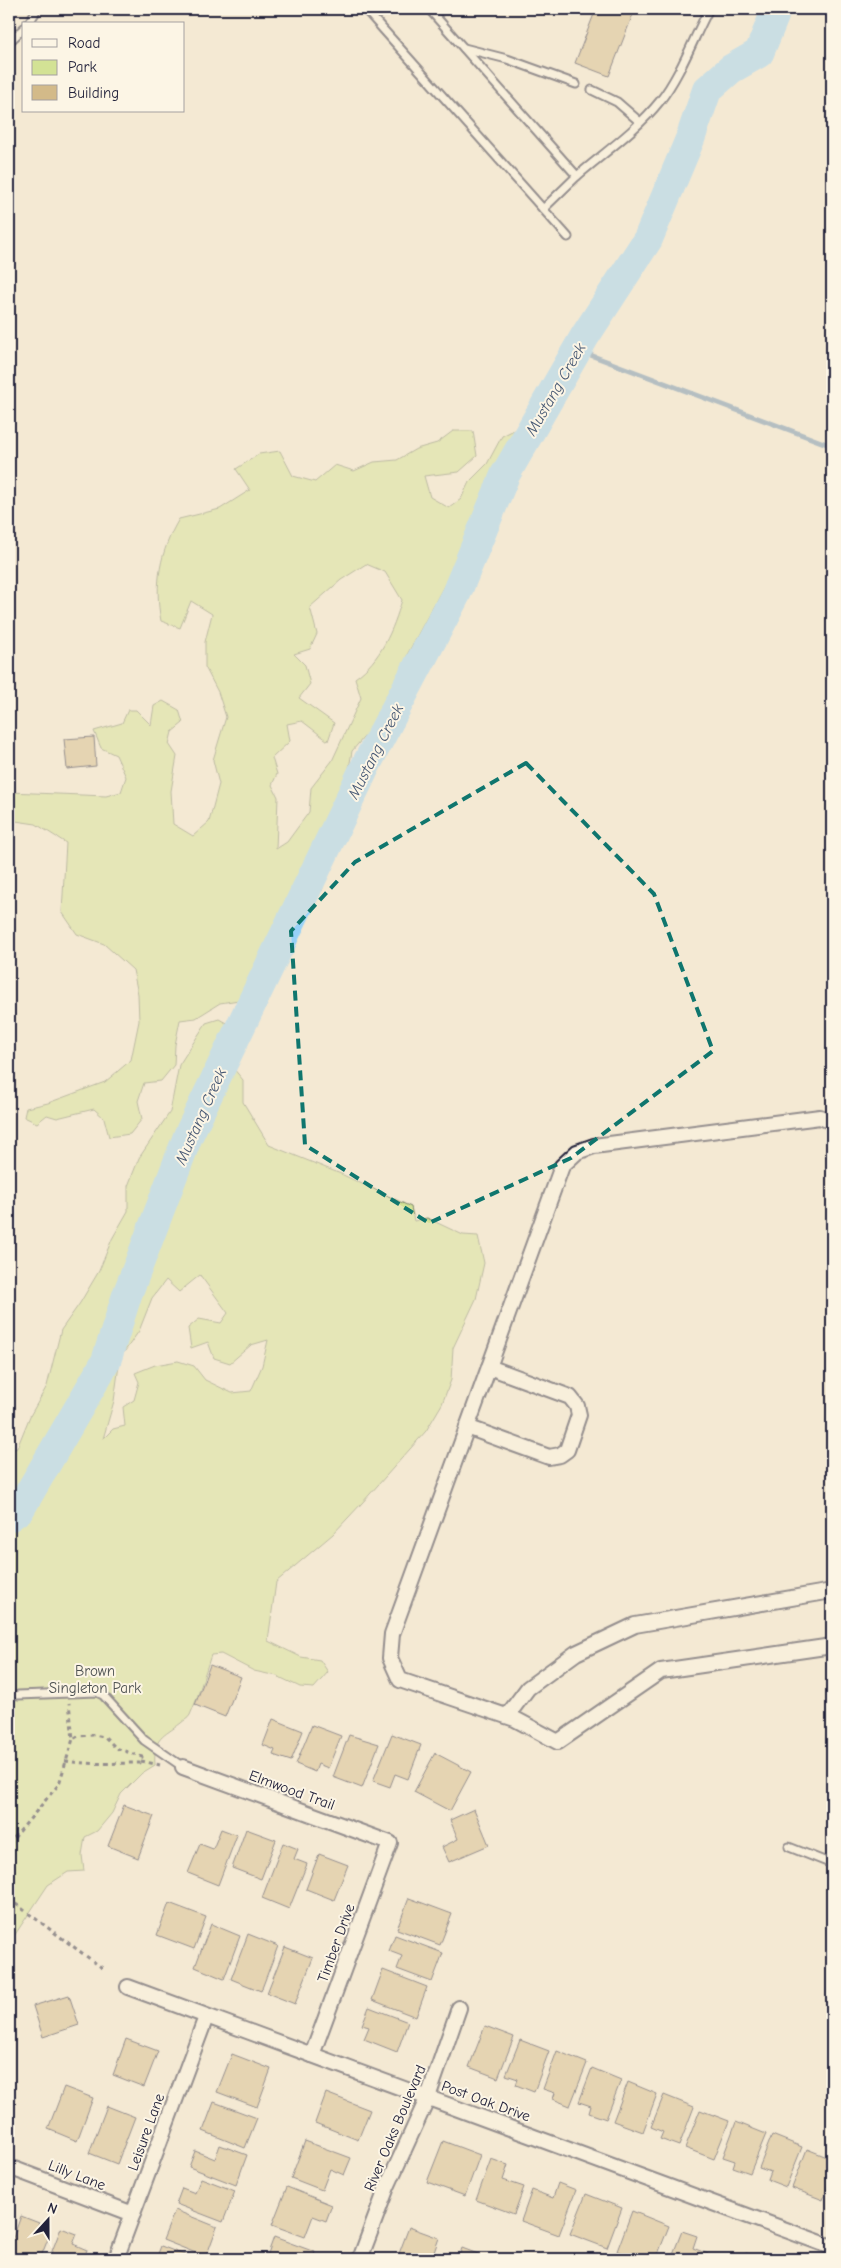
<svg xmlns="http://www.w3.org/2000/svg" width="841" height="2268" font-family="'Comic Neue',sans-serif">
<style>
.green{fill:#d3e295;stroke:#7a8268;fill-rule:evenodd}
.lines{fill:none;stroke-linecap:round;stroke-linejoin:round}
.stream{stroke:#688bac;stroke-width:5}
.river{stroke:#97d1f7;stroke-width:30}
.building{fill:#d3ba89;stroke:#22223b}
.lane-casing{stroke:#22223b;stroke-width:11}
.street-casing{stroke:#22223b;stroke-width:18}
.path{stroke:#22223b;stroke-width:3;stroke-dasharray:4 4;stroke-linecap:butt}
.lane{stroke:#fcf5e5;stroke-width:7}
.street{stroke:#fcf5e5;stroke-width:14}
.marked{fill:none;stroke:#0f766e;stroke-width:4;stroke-dasharray:10 6;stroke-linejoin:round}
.labels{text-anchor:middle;stroke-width:4;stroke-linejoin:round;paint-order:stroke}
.park-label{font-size:15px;fill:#4e5252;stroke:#fcf5e5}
.street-label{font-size:15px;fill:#22223b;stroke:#fcf5e5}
.water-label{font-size:16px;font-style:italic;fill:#455773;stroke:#fcf5e5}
</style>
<rect width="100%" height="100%" fill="#f4e9d3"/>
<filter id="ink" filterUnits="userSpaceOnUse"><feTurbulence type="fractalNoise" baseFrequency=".02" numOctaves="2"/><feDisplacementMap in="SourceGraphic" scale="10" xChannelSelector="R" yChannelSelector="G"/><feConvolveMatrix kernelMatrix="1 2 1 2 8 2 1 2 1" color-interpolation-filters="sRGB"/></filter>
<g filter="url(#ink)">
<g class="green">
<path d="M516 429 513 449 499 465 490 493 471 523 462 552 408 653 392 704 352 751 336 844 322 891 285 911 245 999 220 1003 196 1018 180 1020 175 1045 174 1065 161 1081 144 1083 138 1101 142 1119 130 1134 109 1137 104 1118 94 1109 57 1118 47 1115 37 1123 24 1117 26 1108 48 1103 105 1082 131 1060 139 1021 138 994 133 970 104 944 77 934 62 912 66 843 36 824 9 820V792L106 796 121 792 126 777 116 755 101 748 94 731 122 723 128 710H136L151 725 154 706 163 701 179 710 183 723 172 732 169 744 177 756 171 791 173 824 193 836 209 822 219 784 213 760 226 717 218 692 205 667V642L212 614 191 601 180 628 161 621C154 584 160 551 179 519L220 509 250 490 236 469 259 454 280 451 293 476 315 482 335 465 354 471 374 462 397 460 416 449 437 443 453 431H473L477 456 459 472 424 476 430 497 449 508 461 499 469 482 487 464 502 436ZM366 564 385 572 402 600C393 630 381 660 355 678L361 698 332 761 311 788 309 812 287 842 276 849 278 797 272 785 277 774 272 758 290 741 287 724 302 721 328 741 334 723 299 698 310 684 305 665 294 654 310 649 317 634 310 607 341 580Z"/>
<path d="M219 1019 228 1024 232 1035 223 1056 243 1080V1102L269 1145 341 1174 411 1207 414 1221 427 1218 463 1235 478 1236 484 1263 476 1299 453 1348 451 1380 442 1404 426 1431 362 1503 333 1534 276 1582 268 1641 301 1657 320 1660 328 1672 314 1688 300 1687 277 1676 254 1671 221 1654 211 1655C204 1675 199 1696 190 1715 188 1719 184 1720 181 1723 163 1737 153 1737 155 1765L142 1773 121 1794 112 1813 97 1831 85 1837 82 1855 84 1871 68 1872 48 1885 12 1939 9 1953V1451L17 1448 30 1416 47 1386 61 1330 80 1303 99 1271 112 1239 128 1211V1186L139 1158 170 1112 179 1065 206 1023ZM200 1275 228 1313 221 1323 199 1319 188 1328 191 1348 208 1342 214 1358 230 1363 251 1345 268 1340 262 1366 251 1391 232 1393 205 1380 194 1366 178 1361 155 1365 135 1373 139 1382 134 1400 123 1407 125 1426 113 1429 103 1439 114 1401 120 1358 139 1331 152 1298 166 1280 179 1292Z"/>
</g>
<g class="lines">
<path class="stream" d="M577 350 832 446"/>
<path class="river" d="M9 1517 20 1509 106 1361 127 1295 188 1136 367 763 456 594 505 475 585 336 648 239 690 139 707 90 731 69 759 53 774 16V9"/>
</g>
<g class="building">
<path d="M596 9H635L609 76 575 63Z"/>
<path d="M94 737 96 766 67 769 64 739Z"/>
<path d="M210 1665 241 1677 225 1717 195 1705Z"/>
<path d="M273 1719 303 1731 291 1761 273 1755 275 1750 263 1745Z"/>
<path d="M312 1725 341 1736 328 1768 318 1764 315 1772 296 1764Z"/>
<path d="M392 1734 421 1745 408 1779 395 1774 390 1787 373 1781Z"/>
<path d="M349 1735 379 1744 362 1788 333 1777Z"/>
<path d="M435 1753 471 1772 450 1811 414 1792Z"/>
<path d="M124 1805 154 1816 138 1858 108 1846Z"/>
<path d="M474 1809 489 1845 449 1862 442 1847 458 1839 450 1820Z"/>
<path d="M221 1829 237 1835 218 1885 188 1873 200 1844 213 1849Z"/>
<path d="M246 1829 276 1840 261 1879 232 1868Z"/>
<path d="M283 1843 298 1849 294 1859 307 1864 289 1909 262 1898Z"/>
<path d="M319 1854 348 1865 334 1900 306 1889Z"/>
<path d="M409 1898 452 1914 440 1945 397 1929Z"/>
<path d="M169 1903 206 1917 194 1949 157 1935Z"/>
<path d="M211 1924 240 1936 224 1979 195 1967Z"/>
<path d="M248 1934 278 1946 261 1991 231 1979Z"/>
<path d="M395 1935 443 1953 432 1982 397 1969 402 1956 389 1951Z"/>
<path d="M285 1947 313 1958 295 2004 267 1993Z"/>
<path d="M383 1970 427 1987 416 2017 372 2000Z"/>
<path d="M69 1995 79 2025 43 2037 33 2006Z"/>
<path d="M369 2007 408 2022 397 2052 364 2039 369 2027 362 2025Z"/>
<path d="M485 2026 514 2037 498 2078 469 2067Z"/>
<path d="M126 2039 158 2051 144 2087 113 2075Z"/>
<path d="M520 2040 549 2051 534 2092 516 2085 518 2079 506 2075Z"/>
<path d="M557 2051 587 2063 570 2106 553 2099 555 2093 543 2089Z"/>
<path d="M232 2054 271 2069 257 2107 217 2092Z"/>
<path d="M592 2068 621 2080 606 2119 589 2113 591 2106 579 2102Z"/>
<path d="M628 2082 657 2094 643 2132 613 2121Z"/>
<path d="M64 2087 93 2098 77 2141 48 2129Z"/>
<path d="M326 2093 370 2110 358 2140 315 2123Z"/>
<path d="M664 2095 694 2107 679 2146 660 2139 663 2132 651 2127Z"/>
<path d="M214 2102 257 2118 245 2148 203 2131Z"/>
<path d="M107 2106 135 2117 117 2164 89 2153Z"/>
<path d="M700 2110 729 2121 714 2159 685 2148Z"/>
<path d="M736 2122 766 2134 750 2173 733 2167 735 2161 723 2157Z"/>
<path d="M772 2135 802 2147 786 2187 768 2180 771 2172 759 2168Z"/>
<path d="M305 2141 351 2158 344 2175 330 2169 322 2190 291 2178Z"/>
<path d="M443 2141 480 2155 465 2196 427 2182Z"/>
<path d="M220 2145 247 2155 236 2185 189 2167 195 2151 215 2159Z"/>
<path d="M807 2149 832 2159V2174L823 2200 792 2188Z"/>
<path d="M491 2159 508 2165 503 2180 524 2187 514 2214 476 2200Z"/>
<path d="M201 2178 235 2191 223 2222 176 2204 182 2188 195 2193Z"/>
<path d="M558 2183 576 2190 559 2235 521 2221 532 2190 553 2198Z"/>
<path d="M287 2187 332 2205 326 2221 313 2216 305 2237 272 2225Z"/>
<path d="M586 2194 622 2208 607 2248 570 2234Z"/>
<path d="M175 2210 217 2227 206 2257 163 2240Z"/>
<path d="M632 2211 669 2226 656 2259H639L617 2251Z"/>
<path d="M21 2216 39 2223 37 2229 50 2234 40 2259H9V2249Z"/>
<path d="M409 2227 439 2238 433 2255 443 2259H397Z"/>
<path d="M61 2228 77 2234 73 2244 87 2250 83 2259H49Z"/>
<path d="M682 2231 697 2236 693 2248 708 2254 706 2259H671Z"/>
<path d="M274 2237 315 2252 313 2259H266Z"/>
<path d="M161 2246 195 2259H156Z"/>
<path d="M462 2248 478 2254 476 2259H458Z"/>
<path d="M746 2253 762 2259H744Z"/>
</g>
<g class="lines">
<defs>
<g id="lane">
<path d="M365 9 568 237"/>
<path d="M429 9 577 176 543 209"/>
<path d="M28 24 35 13V9"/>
<path d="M9 42 24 28"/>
<path d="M464 48 507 59 576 84"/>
<path d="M592 90 617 102 640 122"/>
<path d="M577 176C605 152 637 130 660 101 681 74 693 39 709 9"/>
<path d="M18 1695 97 1692 103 1695 144 1740 183 1767"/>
<path d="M789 1847 832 1864"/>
</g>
<g id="street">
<path d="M832 1122 820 1117 594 1146 577 1152 562 1166 392 1634 390 1658 400 1680 515 1719 558 1742 661 1671 832 1646"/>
<path d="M467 1427 549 1457 560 1455 567 1450 579 1415 577 1406 570 1397 489 1367"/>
<path d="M507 1716 528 1688 576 1653 635 1625 832 1591"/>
<path d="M183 1767 390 1843 312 2055"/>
<path d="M128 1987 832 2247"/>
<path d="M9 2167 133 2214"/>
<path d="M116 2259 206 2017"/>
<path d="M360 2259 387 2187 428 2097 459 2008"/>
</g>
</defs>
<use href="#lane" class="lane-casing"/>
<use href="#street" class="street-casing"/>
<g class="path">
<path d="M65 1761C90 1765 115 1763 140 1763L142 1757 116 1748 105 1737 93 1735 78 1736 73 1739"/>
<path d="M141 1761 160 1765"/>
<path d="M9 1844 59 1784 73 1739 69 1703"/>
<path d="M9 1899 105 1970"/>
</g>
<use href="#lane" class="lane"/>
<use href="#street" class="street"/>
</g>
</g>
<path d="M0 0H841V2268H0ZM526 763 654 894 713 1051 571 1158 429 1223 305 1145 291 931 355 862Z" fill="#f4e9d3" fill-opacity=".55" fill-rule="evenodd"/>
<path class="marked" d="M526 763 654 894 713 1051 571 1158 429 1223 305 1145 291 931 355 862Z"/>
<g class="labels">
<g class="park-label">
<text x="95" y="1676">Brown<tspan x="95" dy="17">Singleton Park</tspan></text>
</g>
<g class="street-label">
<text transform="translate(292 1790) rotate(20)" y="5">Elmwood Trail</text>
<text transform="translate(336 1943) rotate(-70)" y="5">Timber Drive</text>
<text transform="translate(486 2101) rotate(20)" y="5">Post Oak Drive</text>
<text transform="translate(395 2128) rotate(-67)" y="5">River Oaks Boulevard</text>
<text transform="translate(146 2132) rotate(-70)" y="5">Leisure Lane</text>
<text transform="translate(77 2175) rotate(21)" y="5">Lilly Lane</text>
</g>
<g class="water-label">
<text transform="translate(555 389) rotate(-60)" y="6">Mustang Creek</text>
<text transform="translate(375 751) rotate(-63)" y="6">Mustang Creek</text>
<text transform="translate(200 1116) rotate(-66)" y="6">Mustang Creek</text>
</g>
</g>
<rect width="841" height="2268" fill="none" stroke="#fcf5e5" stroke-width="30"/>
<rect x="15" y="15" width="811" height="2238" fill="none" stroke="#22223b" stroke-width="2" filter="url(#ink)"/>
<rect x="22" y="22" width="162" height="90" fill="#fcf5e5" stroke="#a5a1a1"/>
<rect x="32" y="39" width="25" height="8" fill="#fcf5e5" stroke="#a5a1a1"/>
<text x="68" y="48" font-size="15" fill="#22223b">Road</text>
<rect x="32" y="60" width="25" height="15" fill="#d3e295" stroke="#a5a1a1"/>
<text x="68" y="72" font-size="15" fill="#22223b">Park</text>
<rect x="32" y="85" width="25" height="15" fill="#d3ba89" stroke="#a5a1a1"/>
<text x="68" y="98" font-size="15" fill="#22223b">Building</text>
<g transform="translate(48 2220) rotate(21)" stroke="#fcf5e5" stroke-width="4" paint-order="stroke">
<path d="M0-4L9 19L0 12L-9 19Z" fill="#22223b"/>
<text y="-8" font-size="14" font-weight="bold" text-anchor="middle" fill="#22223b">N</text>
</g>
</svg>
